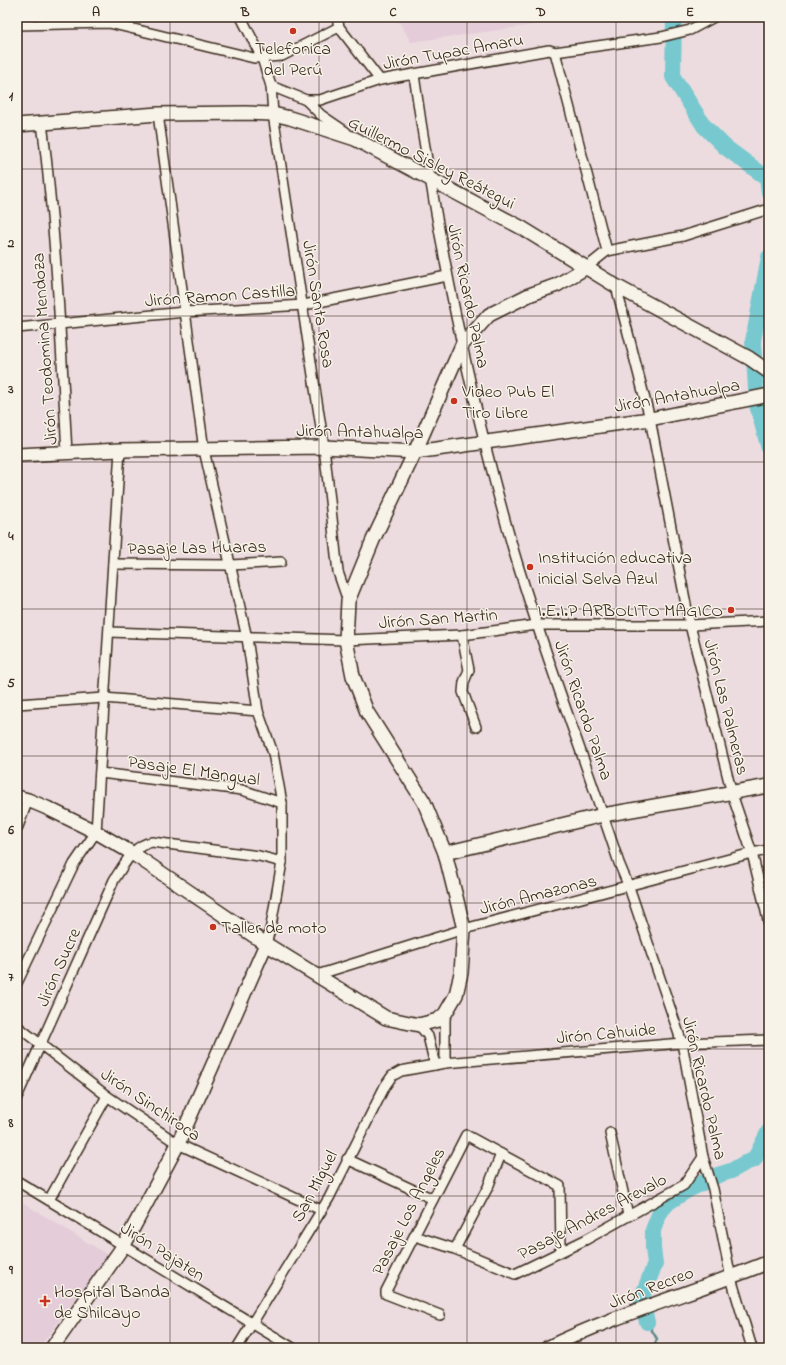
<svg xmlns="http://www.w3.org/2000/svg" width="786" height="1365" font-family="'Indie Flower',sans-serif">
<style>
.built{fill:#e4ccd9}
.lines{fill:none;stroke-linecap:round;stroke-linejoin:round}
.stream{stroke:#608988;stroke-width:2.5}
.river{stroke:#78c9cf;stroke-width:16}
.street-casing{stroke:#3b2a1e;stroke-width:12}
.secondary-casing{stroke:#3b2a1e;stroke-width:16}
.street{stroke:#f7f3e8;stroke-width:9}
.secondary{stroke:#f7f3e8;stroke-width:13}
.grid{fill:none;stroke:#3b2a1e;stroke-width:1;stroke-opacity:0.55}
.poi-dot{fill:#c8321e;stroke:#f7f3e8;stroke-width:1.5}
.labels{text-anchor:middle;stroke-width:3;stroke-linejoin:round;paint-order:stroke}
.poi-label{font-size:18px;fill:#3b2a1e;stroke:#f7f3e8;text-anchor:start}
.street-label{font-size:18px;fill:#3b2a1e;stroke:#f7f3e8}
.neatline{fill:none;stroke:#3b2a1e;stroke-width:1.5}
.grid-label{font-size:13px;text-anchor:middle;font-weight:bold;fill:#3b2a1e}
</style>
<rect width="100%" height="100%" fill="#ecdcdf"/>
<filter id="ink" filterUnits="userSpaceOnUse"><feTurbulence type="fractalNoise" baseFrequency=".025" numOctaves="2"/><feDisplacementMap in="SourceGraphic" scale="8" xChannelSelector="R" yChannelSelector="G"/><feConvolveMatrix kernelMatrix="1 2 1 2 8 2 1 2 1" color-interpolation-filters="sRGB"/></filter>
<g filter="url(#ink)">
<g class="built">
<path d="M396 17H575L534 25 411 42Z"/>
<path d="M17 1199 108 1255 39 1348 17 1347Z"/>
</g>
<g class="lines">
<path class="stream" d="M647 1322 657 1339 653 1348"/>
<g class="river">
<path d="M674 17 673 77 704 126 725 147 767 178 769 192"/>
<path d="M769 257 753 341 757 405 769 449"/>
<path d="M647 1322 641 1299 655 1264 653 1248V1230L660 1212 669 1202 688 1190 718 1175 731 1171 745 1163 754 1160 769 1131"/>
</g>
<defs>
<g id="street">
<path d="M241 17 262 58 271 86 273 114 324 447 338 572 348 601"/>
<path d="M337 17 339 27 380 80"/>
<path d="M17 25 109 23 254 58 282 56 339 27"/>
<path d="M555 52 607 251 587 267"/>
<path d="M414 75C437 236 469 396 514 552 545 657 585 759 619 863L629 887 682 1043 703 1157 713 1189 731 1278 752 1348"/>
<path d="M271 86 306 100H320L380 80 549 50 555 52 661 37 690 30 714 17"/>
<path d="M306 100 321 115 346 132"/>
<path d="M158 114 204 450 247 638 258 711 273 753 282 803V862L271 926 266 944"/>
<path d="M42 123C56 232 61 343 67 453"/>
<path d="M607 251 683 236 769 209"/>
<path d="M616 286 650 419 690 625 732 794 752 853 769 924"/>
<path d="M17 328 185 312 304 305 447 276"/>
<path d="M113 564 231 565 281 562"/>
<path d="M109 632 346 640 462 635 537 625H690L769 621"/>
<path d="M462 635 469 670 464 682 463 692 476 727"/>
<path d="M17 704 104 698 258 711"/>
<path d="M100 773 242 790 282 803"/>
<path d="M17 829 28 800"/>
<path d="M317 975 464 929 752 853 769 850"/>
<path d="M17 983 74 864 96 832 120 450"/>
<path d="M445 1014V1063"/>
<path d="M419 1025 428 1036 435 1065"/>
<path d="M17 1026 107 1096 178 1144 321 1210"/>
<path d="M17 1097 114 880C124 865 133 845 152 842L259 856 282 862"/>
<path d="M610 1133 628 1215"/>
<path d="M347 1159 433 1199"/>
<path d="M17 1181 293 1348"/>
<path d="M49 1200 107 1096"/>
<path d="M415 1236 455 1249 515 1274 585 1240 684 1185 703 1157"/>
<path d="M455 1249 488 1187 501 1154"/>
<path d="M440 1315 386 1294V1291L466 1135 560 1186 561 1251"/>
<path d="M237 1348 329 1198 385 1086 392 1076 401 1071 445 1063 682 1043 769 1040"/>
</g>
<g id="secondary">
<path d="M17 125 158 114 245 113 273 114 290 118 355 139 522 228 616 286 749 358 769 372"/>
<path d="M17 455 120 450 324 447 415 452 650 419 769 395"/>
<path d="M17 797 28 800 47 808 96 832 132 853 266 944 386 1018 419 1025 438 1020 445 1014 456 995 461 973 464 929 445 853 424 802 367 712 353 676 346 640 348 601 373 540 415 452 462 345 489 315 529 295 557 285 587 267"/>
<path d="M445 853 603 815 769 786"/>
<path d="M52 1348 124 1245 178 1144 266 944"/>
<path d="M547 1348C618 1313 696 1292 769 1262"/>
</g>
</defs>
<use href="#street" class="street-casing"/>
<use href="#secondary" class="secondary-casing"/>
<use href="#street" class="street"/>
<use href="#secondary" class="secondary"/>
</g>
</g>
<path class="grid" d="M170 17V1348M319 17V1348M467 17V1348M616 17V1348M17 169H769M17 316H769M17 462H769M17 609H769M17 756H769M17 903H769M17 1049H769M17 1196H769"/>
<g class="poi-dot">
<circle cx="293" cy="31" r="4"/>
<circle cx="454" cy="401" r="4"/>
<circle cx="530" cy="567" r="4"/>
<circle cx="731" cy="610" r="4"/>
<circle cx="213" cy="927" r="4"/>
<path d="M43 1295h4v4h4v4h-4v4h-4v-4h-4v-4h4z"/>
</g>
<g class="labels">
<g class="poi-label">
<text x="293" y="54" text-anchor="middle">Telefonica<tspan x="293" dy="21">del Perú</tspan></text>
<text x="462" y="397">Video Pub El<tspan x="462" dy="21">Tiro Libre</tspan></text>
<text x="538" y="563">Institución educativa<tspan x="538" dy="21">inicial Selva Azul</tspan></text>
<text x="723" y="616" text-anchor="end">I.E.I.P ARBOLITO MAGICO</text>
<text x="221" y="933">Taller de moto</text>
<text x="54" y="1297">Hospital Banda<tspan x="54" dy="21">de Shilcayo</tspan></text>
</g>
<g class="street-label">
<text transform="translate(453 51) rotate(-10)" y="6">Jirón Tupac Amaru</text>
<text transform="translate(432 162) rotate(27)" y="6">Guillermo Sisley Reátegui</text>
<text transform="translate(220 295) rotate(-4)" y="6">Jirón Ramon Castilla</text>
<text transform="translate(469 296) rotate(78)" y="6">Jirón Ricardo Palma</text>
<text transform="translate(319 304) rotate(81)" y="6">Jirón Santa Rosa</text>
<text transform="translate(44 349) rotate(-94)" y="6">Jirón Teodomina Mendoza</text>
<text transform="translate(677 395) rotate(-10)" y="6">Jirón Antahualpa</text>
<text transform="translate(360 431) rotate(1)" y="6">Jirón Antahualpa</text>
<text transform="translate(197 547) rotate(-1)" y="6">Pasaje Las Huaras</text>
<text transform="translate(438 618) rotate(-4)" y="6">Jirón San Martin</text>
<text transform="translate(727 707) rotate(76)" y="6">Jirón Las Palmeras</text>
<text transform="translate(584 710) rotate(71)" y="6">Jirón Ricardo Palma</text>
<text transform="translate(194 770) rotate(8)" y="6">Pasaje El Mangual</text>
<text transform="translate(538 894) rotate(-14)" y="6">Jirón Amazonas</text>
<text transform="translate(58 967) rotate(-66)" y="6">Jirón Sucre</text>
<text transform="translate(606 1033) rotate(-5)" y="6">Jirón Cahuide</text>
<text transform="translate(705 1088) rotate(77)" y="6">Jirón Ricardo Palma</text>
<text transform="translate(151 1104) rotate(34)" y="6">Jirón Sinchiroca</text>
<text transform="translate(314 1186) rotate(-62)" y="6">San Miguel</text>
<text transform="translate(408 1211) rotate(-63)" y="6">Pasaje Los Angeles</text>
<text transform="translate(592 1216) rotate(-28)" y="6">Pasaje Andres Arevalo</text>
<text transform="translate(163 1251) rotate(32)" y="6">Jirón Pajaten</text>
<text transform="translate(651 1287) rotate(-21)" y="6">Jirón Recreo</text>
</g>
</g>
<rect width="786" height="1365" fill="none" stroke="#f7f3e8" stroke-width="44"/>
<rect x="22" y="22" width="742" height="1321" class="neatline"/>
<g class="grid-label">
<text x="96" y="16">A</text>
<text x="245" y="16">B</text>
<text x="393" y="16">C</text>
<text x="541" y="16">D</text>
<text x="690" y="16">E</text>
<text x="11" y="100">1</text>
<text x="11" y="247">2</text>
<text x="11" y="393">3</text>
<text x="11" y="540">4</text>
<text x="11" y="687">5</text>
<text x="11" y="834">6</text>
<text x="11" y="981">7</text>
<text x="11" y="1127">8</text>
<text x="11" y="1274">9</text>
</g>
</svg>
